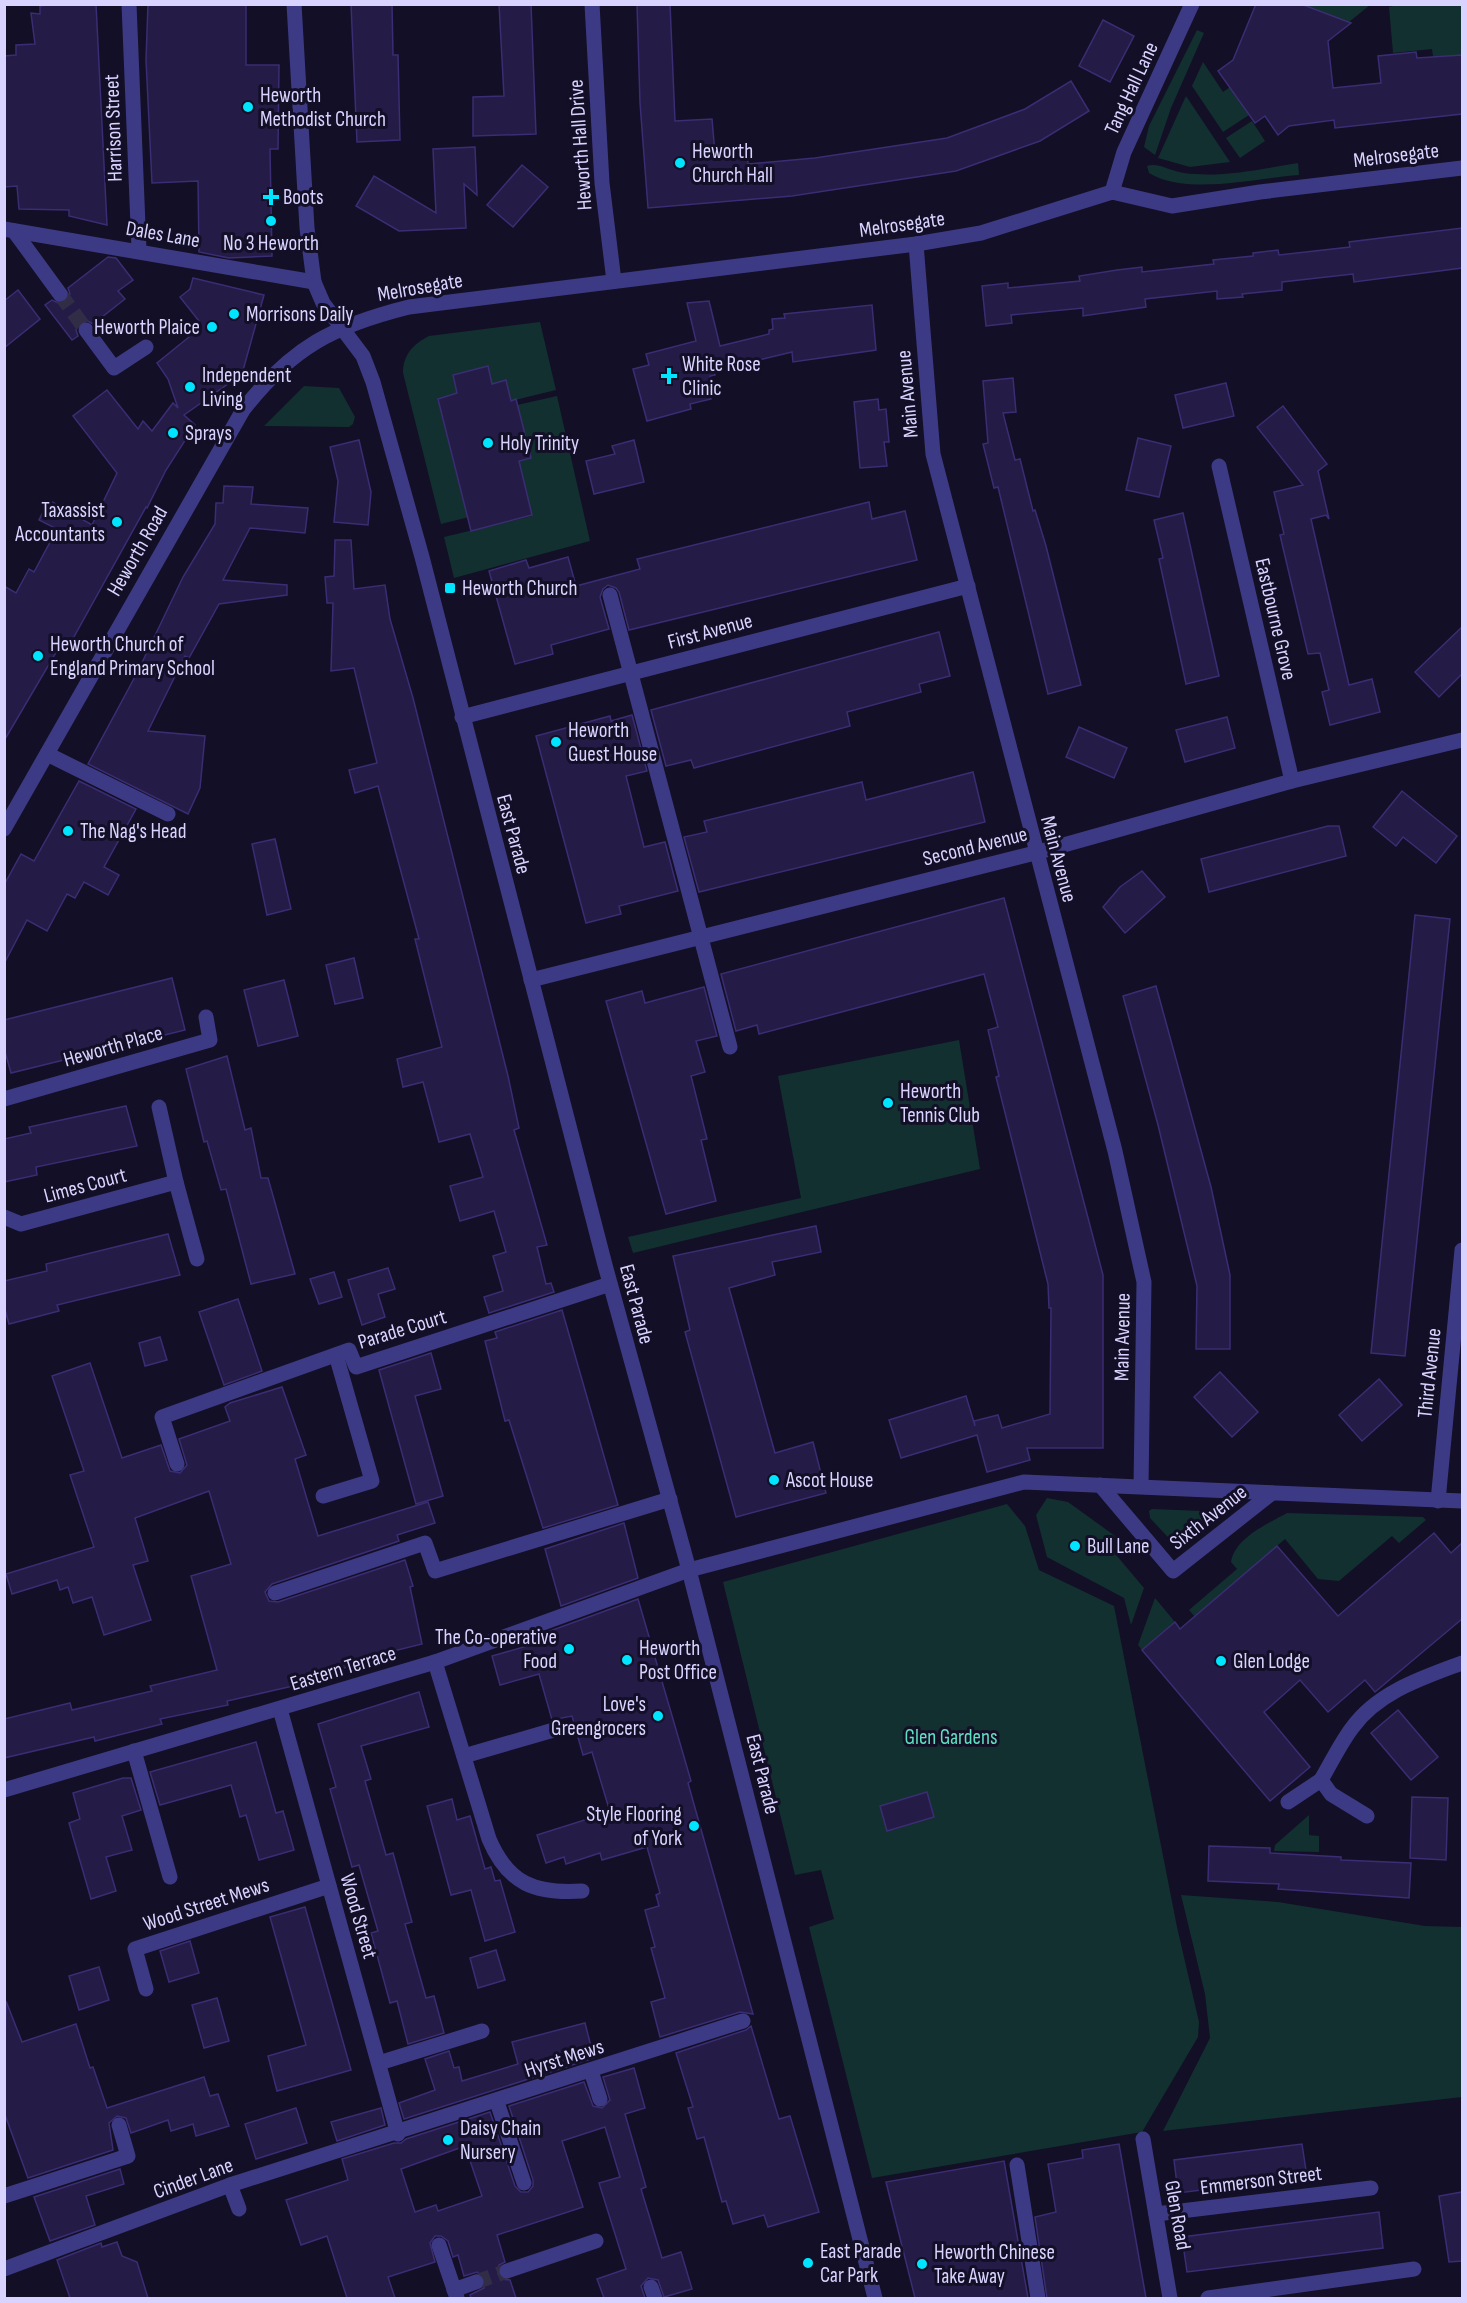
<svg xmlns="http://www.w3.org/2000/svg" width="1467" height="2303" font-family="'Sofia Sans Condensed',sans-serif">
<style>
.green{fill:#12302f}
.building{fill:#241b47;stroke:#3b2d73;stroke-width:1.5;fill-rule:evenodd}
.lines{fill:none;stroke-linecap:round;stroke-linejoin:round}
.minor-tunnel{stroke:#312d47;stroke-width:15;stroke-dasharray:15 8;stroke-linecap:butt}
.minor{stroke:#3d3a85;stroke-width:15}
.poi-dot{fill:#00e5ff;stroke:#130f26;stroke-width:2}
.labels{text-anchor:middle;stroke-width:6;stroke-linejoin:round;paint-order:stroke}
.street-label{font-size:21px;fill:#d9d4ff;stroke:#130f26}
.poi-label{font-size:21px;fill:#d9d4ff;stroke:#130f26;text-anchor:start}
.park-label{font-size:21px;fill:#5fe0c0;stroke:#130f26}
</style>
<rect width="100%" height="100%" fill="#130f26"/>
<g class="green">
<path d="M1401 4 1462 5V55L1451 56 1436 79 1432 49 1393 53 1389 7Z"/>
<path d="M1301 5H1370L1349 22Z"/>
<path d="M1197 30 1204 33 1171 108 1155 155 1144 147 1149 126Z"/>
<path d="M1203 62 1223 92 1230 87 1249 115 1223 132 1192 86Z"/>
<path d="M1186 96 1230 162 1190 167 1158 158Z"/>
<path d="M1252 121 1265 141 1240 158 1226 138Z"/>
<path d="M1298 163 1299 175C1257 178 1186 196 1149 173L1147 166C1158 162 1172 172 1184 173 1221 178 1261 169 1298 163Z"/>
<path d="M540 322 556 390 511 401 506 381 492 384 487 366 453 375 460 401 446 397 438 399 457 476 477 515 441 524 403 373C403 355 413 344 429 336Z"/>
<path d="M304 386 339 388 355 417 353 424 349 427 264 426Z"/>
<path d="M557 396 590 541 454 578 444 537 532 516 519 461 517 405Z"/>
<path d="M959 1040 980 1169 633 1253 628 1237 801 1198 778 1076Z"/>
<path d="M1047 1498 1068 1502 1129 1546 1117 1556 1144 1588 1131 1625 1124 1598 1047 1557 1036 1515Z"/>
<path d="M1007 1504 1025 1526 1039 1570 1114 1606 1177 1927 1199 2022 1198 2037 1142 2132 872 2178 809 1927 834 1919 821 1870 795 1875 723 1582Z"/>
<path d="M1152 1509 1203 1511 1210 1516V1525L1180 1550 1150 1518 1149 1511Z"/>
<path d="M1287 1513 1423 1517 1426 1520 1399 1543 1392 1536 1339 1581 1318 1579 1285 1539 1195 1617 1189 1610 1237 1569 1231 1562C1235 1538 1267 1524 1287 1513Z"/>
<path d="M1155 1598 1175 1622 1142 1650 1138 1645Z"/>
<path d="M1309 1815V1835L1319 1836V1852L1274 1851 1275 1845Z"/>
<path d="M1181 1895 1278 1902 1425 1926 1462 1927V2097L1163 2131 1210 2038 1205 1994Z"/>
</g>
<g class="building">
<path d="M52 4H96L107 225 69 216V210L19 209 17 186 4 187V56L16 55V45L35 44 31 13 40 14V6Z"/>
<path d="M148 4H246V65H279L278 149H270L272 256 229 258 199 252 198 181 152 183 146 60Z"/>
<path d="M351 4H392L393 55H398L400 140 357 142Z"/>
<path d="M499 4H531L536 134 473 136V97L504 96Z"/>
<path d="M637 4H670L675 121 712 119 715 154 747 150 748 164 815 158 947 138 1025 109 1071 81 1089 111 1040 141 956 171 792 196 648 208 640 103Z"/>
<path d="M1256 4H1301L1351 23 1328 41 1333 88 1381 83 1378 56 1416 52 1417 58 1462 55V114L1335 128 1334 120 1289 126 1278 135 1265 116 1255 123 1218 71 1233 60Z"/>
<path d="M1103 20 1134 36 1110 82 1079 66Z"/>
<path d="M475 147 477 195 464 184 466 228 399 231 356 206 374 176 436 213 433 149Z"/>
<path d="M522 165 548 187 513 227 487 205Z"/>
<path d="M1462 228V268L1354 282 1353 274 1282 282V290L1242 294 1243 297 1217 299V291L1145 299 1146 307 1083 316V308L1011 315 1012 323 986 326 982 286 1008 283V288L1080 281 1079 276 1117 270 1142 267V272L1214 264 1213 260 1253 256V253L1278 250 1279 255 1350 247 1349 242Z"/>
<path d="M108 257 116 258 133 280 118 291 125 299 93 324 86 320 80 323 76 330 78 336 72 340 45 305 52 300 60 304 66 301 70 294 68 288Z"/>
<path d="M193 278 264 295 242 374 184 415 195 425 166 470 147 508 146 507 65 653 58 649 4 741V586L16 593 29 569 34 572 57 529 39 520 49 500 92 525 117 473 73 416 107 390 138 429 143 421 152 431 173 403 178 408 168 379 157 363 189 337 184 331 199 321 180 297 190 289Z"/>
<path d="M18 290 40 319 4 348V301Z"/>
<path d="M709 301 720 346 769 334V330L773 329 772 319 785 318 784 314 872 305 876 350 793 362 792 352 714 371 715 375 710 376 714 394 710 395 711 399 690 404 691 409 647 421 633 369 649 365 646 354 696 341 687 303Z"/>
<path d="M488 366 492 384 506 380 511 401 516 399 531 458 519 461 532 515 471 531 438 399 457 393 453 375Z"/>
<path d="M1013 378 1016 412 1003 413 1015 460 1020 459 1033 511 1035 510 1046 546 1081 685 1048 694 998 487 994 488 983 444 988 443 983 381Z"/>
<path d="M1226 383 1234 416 1183 428 1175 395Z"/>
<path d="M878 399 879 410 886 409 889 442H884L887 466 860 468 854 402Z"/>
<path d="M1283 406 1327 464 1318 471 1329 519 1326 515 1311 519 1349 685 1372 679 1380 712 1330 725 1322 692 1329 690 1320 653 1308 654 1280 535 1284 534 1274 492 1303 485 1257 427Z"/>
<path d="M1138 438 1171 446 1159 497 1126 490Z"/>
<path d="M359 440 371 492 368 525 334 522 338 481 330 447Z"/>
<path d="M634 440 644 482 594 494 586 461 615 454 612 446Z"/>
<path d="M224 486 253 487 251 504 308 508 305 533 250 528 223 580 287 585V595L219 604 189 658 185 656 148 731 205 736 200 788 188 814 88 764 137 673 183 577 215 524 216 503H223Z"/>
<path d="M869 502 872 519 905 511 917 560 629 630 619 592 616 588 608 585 603 589 600 597 609 629 551 645 553 654 515 664 489 571 526 560 529 568 568 557 576 586 640 569 637 559Z"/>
<path d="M1183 513 1219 676 1186 684 1159 559 1163 558 1154 520Z"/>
<path d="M335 540H351L354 589 385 585 390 619 413 698 508 1076 519 1128 514 1130 547 1245 537 1247 546 1284 551 1283 554 1292 489 1313 484 1297 503 1291 493 1256 506 1252 494 1211 460 1221 450 1186 483 1177 470 1134 439 1142 423 1082 403 1087 397 1059 442 1047 415 939H419L378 786 355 793 349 770 377 763 354 668 331 671 333 603H327L325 577 334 576Z"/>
<path d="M1462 627V674L1439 697 1415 672Z"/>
<path d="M939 632 950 676 919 684 921 692 847 712 850 726 694 768 691 760 666 766 651 710Z"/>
<path d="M632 715 647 771 626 776 644 847 665 842 678 891 619 906 621 914 586 923 536 736 610 716 611 721Z"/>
<path d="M1227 717 1235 748 1185 762 1176 730Z"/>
<path d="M1079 727 1127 748 1114 778 1066 757Z"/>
<path d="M973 772 985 822 699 892 684 837 707 832 704 821 862 782 866 800Z"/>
<path d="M79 781 136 809 104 867 119 875 108 895 84 882 75 898 67 894 47 931 27 920 4 964V885L21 854 34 861Z"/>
<path d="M1402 791 1457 836 1436 863 1403 837 1396 846 1373 827Z"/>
<path d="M1328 826H1339L1346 856 1209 892 1201 859Z"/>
<path d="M275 839 291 909 267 915 252 844Z"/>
<path d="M1142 871 1165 897 1125 933 1103 907 1120 887Z"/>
<path d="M1004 898 1103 1275V1448H1027L1030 1460 987 1472 977 1435 901 1458 889 1420 966 1396 975 1426 974 1421 998 1415 1002 1428 1050 1414 1051 1308H1049L1048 1284 996 1077 999 1076 988 1030 998 1027 984 974 759 1034 757 1025 736 1031 721 974Z"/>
<path d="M1415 915 1450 919 1405 1356 1371 1353Z"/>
<path d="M354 958 363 998 335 1004 326 965Z"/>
<path d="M172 978 185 1030 11 1073 4 1048V1020Z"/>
<path d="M284 980 298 1036 258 1046 244 990Z"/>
<path d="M1156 986 1211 1187 1230 1275V1349H1196L1197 1286 1158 1125 1123 996Z"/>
<path d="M704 987 717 1036 696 1041 705 1072 691 1076 707 1139 701 1140 716 1201 666 1214 606 1001 642 991 645 1003Z"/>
<path d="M227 1056 245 1130 251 1128 261 1178H268L295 1274 251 1284 226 1189 221 1190 207 1141 204 1142 186 1069Z"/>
<path d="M126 1106 137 1146 36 1167 37 1175 4 1182V1139L31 1133 29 1127Z"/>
<path d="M816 1226 821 1252 772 1262 775 1275 729 1288 775 1453 813 1442 826 1493 736 1517 685 1332 690 1330 673 1256Z"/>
<path d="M168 1234 180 1275 57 1305 59 1311 9 1324 4 1306V1281L47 1271 46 1264Z"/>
<path d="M388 1268 395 1289 378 1294 385 1317 362 1325 348 1280Z"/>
<path d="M334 1272 342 1297 319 1304 310 1279Z"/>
<path d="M238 1299 262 1371 224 1385 199 1312Z"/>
<path d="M562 1310 618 1505 543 1528 509 1420 505 1421 485 1341 497 1338 495 1332Z"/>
<path d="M160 1337 167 1360 145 1366 139 1343Z"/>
<path d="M431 1353 441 1389 415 1396 443 1496 416 1504 379 1370Z"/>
<path d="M90 1363 122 1458 161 1445 170 1471 180 1473 187 1465 179 1439 230 1421 225 1407 230 1403 282 1387 306 1455 295 1459 318 1536 428 1502 435 1523 397 1535 399 1541 272 1584 265 1592 269 1601 278 1602 405 1560 413 1586 410 1587 422 1644 357 1660V1665L291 1680 293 1686 227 1701 228 1705 160 1719 162 1724 95 1741 94 1737 4 1758V1719L70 1703 72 1710 152 1691 150 1686 217 1670 191 1576 231 1564 209 1491 135 1518 148 1561 133 1565 151 1620 104 1635 92 1597 73 1603 68 1587 60 1590 57 1580 12 1594 6 1574 94 1547 70 1475 84 1471 52 1376Z"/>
<path d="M1220 1372 1258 1412 1232 1437 1194 1397Z"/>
<path d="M1379 1379 1402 1405 1362 1441 1339 1415Z"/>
<path d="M624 1523 638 1578 561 1606 545 1549Z"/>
<path d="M1434 1533 1451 1553 1462 1543V1619L1375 1692 1365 1680 1328 1712 1300 1680 1264 1712 1310 1767 1270 1801 1142 1650 1175 1622 1180 1629 1277 1546 1338 1616Z"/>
<path d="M638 1599 691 1781 688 1783 753 2014 740 2012 660 2037 651 2002 665 1998 651 1948 655 1947 645 1910 659 1906 656 1895 660 1893 647 1847 602 1860 600 1853 566 1864 564 1857 546 1863 537 1835 610 1812 592 1752 583 1755 572 1716 552 1720 539 1674 500 1685 492 1656 541 1642 539 1635Z"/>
<path d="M419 1692 429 1727 361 1746 371 1779 365 1781 386 1855 393 1853 412 1922 405 1924 426 1998 434 1996 444 2033 408 2044 397 2001 390 2003 371 1933 378 1931 359 1865 352 1867 330 1789 336 1787 318 1724Z"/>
<path d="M1398 1710 1438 1757 1411 1780 1371 1733Z"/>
<path d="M256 1742 276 1813 283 1811 294 1850 259 1860 246 1815 240 1817 231 1785 160 1805 150 1772Z"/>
<path d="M123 1778H131L141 1810 122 1816 132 1850 106 1857 116 1891 91 1899 69 1823 80 1819 73 1793Z"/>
<path d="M927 1792 934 1817 887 1831 880 1806Z"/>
<path d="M1412 1797 1448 1798 1446 1860 1410 1858Z"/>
<path d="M452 1799 457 1820 470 1816 485 1869 491 1867 495 1881 500 1880 515 1932 485 1941 471 1890 451 1895 427 1806Z"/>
<path d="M1209 1846 1270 1848V1853L1341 1857V1860L1411 1863 1409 1898 1278 1889 1279 1884 1208 1881Z"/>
<path d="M305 1907 351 2070 277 2091 268 2056 306 2045 270 1917Z"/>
<path d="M190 1941 199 1973 169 1982 160 1951Z"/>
<path d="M496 1950 505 1980 478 1988 470 1958Z"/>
<path d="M99 1967 109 2000 79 2010 69 1976Z"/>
<path d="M217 1998 229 2041 204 2048 192 2005Z"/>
<path d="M6 2001 22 2042 76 2024 90 2068 93 2067 107 2108 204 2077 210 2096 218 2094 229 2126 196 2136 193 2124 171 2131 168 2120 131 2133 126 2118 117 2116 109 2123 113 2150 28 2178 4 2112Z"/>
<path d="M585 2023 594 2058 404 2119 399 2103 435 2090 425 2059 449 2051 454 2068 459 2067 462 2081 518 2064 512 2042Z"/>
<path d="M751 2026 779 2119 790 2116 819 2212 768 2227 764 2215 733 2224 726 2201 722 2202 704 2137 697 2139 688 2108 693 2107 676 2053 746 2030Z"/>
<path d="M634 2068 645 2108 625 2114 646 2187 641 2189 662 2258 681 2252 692 2289 664 2297 658 2280 648 2278 641 2286 645 2298H604L597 2279 626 2269 599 2183 620 2177 605 2127 562 2141 583 2207 497 2235 505 2262 499 2265 498 2274 501 2279 510 2280 516 2298H471L470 2295 484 2288 485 2278 477 2272 464 2276 458 2255 453 2257 448 2241 441 2236H435L430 2243 435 2262 388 2277 395 2298H347L327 2236 301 2245 286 2200 348 2180 342 2159 394 2143H401L406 2139 490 2112 515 2186 521 2192H528L533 2186V2180L509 2106 584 2082 593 2106 602 2108 610 2100 603 2077ZM465 2146 482 2196 438 2211 436 2205 415 2212 401 2169Z"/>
<path d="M296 2108 307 2143 256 2159 245 2124Z"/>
<path d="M381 2108 385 2125 337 2141 331 2122Z"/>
<path d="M1119 2144 1146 2298H1047L1035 2217 1056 2212 1048 2164 1083 2158 1082 2150Z"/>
<path d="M1302 2144 1307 2177 1178 2193 1174 2160Z"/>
<path d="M1004 2161 1028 2298H915L886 2182Z"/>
<path d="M120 2169 124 2184 86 2196 95 2225 50 2241 34 2197Z"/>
<path d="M1462 2192V2261L1449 2262 1439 2196Z"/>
<path d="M1379 2212 1383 2248 1187 2272 1182 2237Z"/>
<path d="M117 2242 122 2256 137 2262 148 2298H70L57 2260 101 2243 102 2247Z"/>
</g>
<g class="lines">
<g class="minor-tunnel">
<path d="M60 294 86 330"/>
<path d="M476 2282 507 2271"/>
</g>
<g class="minor">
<path d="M129 4 139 250"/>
<path d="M294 4 307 228 314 282 323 303 363 356 373 382 422 557 605 1265 689 1570 875 2298"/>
<path d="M592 4 602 183 614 281"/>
<path d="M1112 192 1124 152 1192 4"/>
<path d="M4 229 314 282"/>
<path d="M14 231 60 294"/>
<path d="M916 244 933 454 1115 1151 1144 1282 1141 1486"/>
<path d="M86 330 114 368 146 347"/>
<path d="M1219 466 1292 781"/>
<path d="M610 595 730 1047"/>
<path d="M462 717 968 586"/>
<path d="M47 754 168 814"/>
<path d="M4 829 243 410C292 347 333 326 409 307L916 244 981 233 1112 192 1172 206 1260 192 1462 168"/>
<path d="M531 980 1035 853 1292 781 1462 740"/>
<path d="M4 1099 210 1040 206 1017"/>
<path d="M176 1182 197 1259"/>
<path d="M4 1217 21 1224 176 1182 159 1107"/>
<path d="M177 1464 162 1417 349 1350 356 1367 610 1284"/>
<path d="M1100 1485 1173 1571 1272 1493"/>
<path d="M323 1496 372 1481 336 1355"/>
<path d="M1438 1501 1462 1250"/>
<path d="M275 1593 425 1543 435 1571 670 1499"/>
<path d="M435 1662 489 1839C508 1884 535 1894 582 1891"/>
<path d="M280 1709 398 2134"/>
<path d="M134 1751 170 1877"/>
<path d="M464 1756 557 1729"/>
<path d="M4 1790 435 1662 689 1570 1024 1482 1462 1501"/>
<path d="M1288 1802 1321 1780"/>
<path d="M1367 1816 1331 1794 1321 1780C1331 1763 1340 1744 1352 1728 1378 1692 1422 1678 1462 1663"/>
<path d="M146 1989 135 1949 329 1886"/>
<path d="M379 2063 482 2031"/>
<path d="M591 2071 600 2099"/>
<path d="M497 2102 524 2183"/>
<path d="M1143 2139 1170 2298"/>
<path d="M1017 2165 1038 2298"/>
<path d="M230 2185 239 2209"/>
<path d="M4 2196 128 2156 119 2125"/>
<path d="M1156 2214 1371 2188"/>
<path d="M439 2245 457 2298"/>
<path d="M4 2269 230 2185 743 2021"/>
<path d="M507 2271 596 2241"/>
<path d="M651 2287 655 2298"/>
<path d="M454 2290 476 2282"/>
<path d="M1208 2298 1414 2269"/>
</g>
</g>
<g class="poi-dot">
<circle cx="248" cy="107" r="6"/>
<circle cx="680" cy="163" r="6"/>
<path d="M268 188h6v6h6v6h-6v6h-6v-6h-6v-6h6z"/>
<circle cx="271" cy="221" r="6"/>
<circle cx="234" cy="314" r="6"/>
<circle cx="212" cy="327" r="6"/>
<path d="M666 367h6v6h6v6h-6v6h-6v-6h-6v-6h6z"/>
<circle cx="190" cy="387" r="6"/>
<circle cx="173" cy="433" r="6"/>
<circle cx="488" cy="443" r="6"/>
<circle cx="117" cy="522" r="6"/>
<rect x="444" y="582" width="12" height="12" rx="3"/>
<circle cx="38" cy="656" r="6"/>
<circle cx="556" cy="742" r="6"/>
<circle cx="68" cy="831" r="6"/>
<circle cx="888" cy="1103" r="6"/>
<circle cx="774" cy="1480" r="6"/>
<circle cx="1075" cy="1546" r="6"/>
<circle cx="569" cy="1649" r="6"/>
<circle cx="627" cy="1660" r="6"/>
<circle cx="1221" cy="1661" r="6"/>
<circle cx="658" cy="1716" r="6"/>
<circle cx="694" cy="1826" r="6"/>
<circle cx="448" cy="2140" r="6"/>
<circle cx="808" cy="2263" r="6"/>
<circle cx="922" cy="2264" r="6"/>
</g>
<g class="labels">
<g class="street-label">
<text transform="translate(1131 88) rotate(-65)" y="7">Tang Hall Lane</text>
<text transform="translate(113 128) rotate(-92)" y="7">Harrison Street</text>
<text transform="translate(580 145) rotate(-94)" y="7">Heworth Hall Drive</text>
<text transform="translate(1396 155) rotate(-7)" y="7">Melrosegate</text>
<text transform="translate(902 224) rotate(-8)" y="7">Melrosegate</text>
<text transform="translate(163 234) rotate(10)" y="7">Dales Lane</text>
<text transform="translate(420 287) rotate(-10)" y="7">Melrosegate</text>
<text transform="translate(907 394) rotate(-95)" y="7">Main Avenue</text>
<text transform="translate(137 551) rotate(-60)" y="7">Heworth Road</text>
<text transform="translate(1276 619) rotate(77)" y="7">Eastbourne Grove</text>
<text transform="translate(710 631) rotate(-15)" y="7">First Avenue</text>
<text transform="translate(514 834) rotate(75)" y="7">East Parade</text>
<text transform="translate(975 846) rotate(-14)" y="7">Second Avenue</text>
<text transform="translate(1059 859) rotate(75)" y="7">Main Avenue</text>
<text transform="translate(113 1046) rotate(-16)" y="7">Heworth Place</text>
<text transform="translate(85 1185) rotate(-15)" y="7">Limes Court</text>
<text transform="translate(637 1304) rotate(75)" y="7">East Parade</text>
<text transform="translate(402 1329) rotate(-17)" y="7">Parade Court</text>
<text transform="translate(1122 1337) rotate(-89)" y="7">Main Avenue</text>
<text transform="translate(1429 1373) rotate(-84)" y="7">Third Avenue</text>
<text transform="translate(1208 1517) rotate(-38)" y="7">Sixth Avenue</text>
<text transform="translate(343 1668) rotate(-17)" y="7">Eastern Terrace</text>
<text transform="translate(763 1774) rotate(76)" y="7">East Parade</text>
<text transform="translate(206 1904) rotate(-18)" y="7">Wood Street Mews</text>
<text transform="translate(359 1916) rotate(74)" y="7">Wood Street</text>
<text transform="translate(564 2058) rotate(-18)" y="7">Hyrst Mews</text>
<text transform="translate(193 2178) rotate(-20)" y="7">Cinder Lane</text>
<text transform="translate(1261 2180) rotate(-7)" y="7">Emmerson Street</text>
<text transform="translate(1178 2215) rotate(80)" y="7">Glen Road</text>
</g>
<g class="poi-label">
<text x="260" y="102">Heworth<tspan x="260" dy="24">Methodist Church</tspan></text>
<text x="692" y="158">Heworth<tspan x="692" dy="24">Church Hall</tspan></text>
<text x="283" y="204">Boots</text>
<text x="271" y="250" text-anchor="middle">No 3 Heworth</text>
<text x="246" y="321">Morrisons Daily</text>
<text x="200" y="334" text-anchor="end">Heworth Plaice</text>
<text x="682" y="371">White Rose<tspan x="682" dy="24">Clinic</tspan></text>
<text x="202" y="382">Independent<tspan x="202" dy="24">Living</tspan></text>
<text x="185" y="440">Sprays</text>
<text x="500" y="450">Holy Trinity</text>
<text x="105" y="517" text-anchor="end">Taxassist<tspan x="105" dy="24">Accountants</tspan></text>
<text x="462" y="595">Heworth Church</text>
<text x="50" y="651">Heworth Church of<tspan x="50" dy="24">England Primary School</tspan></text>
<text x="568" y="737">Heworth<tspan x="568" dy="24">Guest House</tspan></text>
<text x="80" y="838">The Nag's Head</text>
<text x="900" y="1098">Heworth<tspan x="900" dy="24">Tennis Club</tspan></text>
<text x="786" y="1487">Ascot House</text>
<text x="1087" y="1553">Bull Lane</text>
<text x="557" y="1644" text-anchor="end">The Co-operative<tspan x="557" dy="24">Food</tspan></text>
<text x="639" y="1655">Heworth<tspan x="639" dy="24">Post Office</tspan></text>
<text x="1233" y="1668">Glen Lodge</text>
<text x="646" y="1711" text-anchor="end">Love's<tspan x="646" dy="24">Greengrocers</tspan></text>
<text x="682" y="1821" text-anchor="end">Style Flooring<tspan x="682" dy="24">of York</tspan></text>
<text x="460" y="2135">Daisy Chain<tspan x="460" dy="24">Nursery</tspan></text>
<text x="820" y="2258">East Parade<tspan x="820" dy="24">Car Park</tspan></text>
<text x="934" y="2259">Heworth Chinese<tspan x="934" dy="24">Take Away</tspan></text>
</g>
<g class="park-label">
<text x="951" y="1744">Glen Gardens</text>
</g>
</g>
<rect width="1467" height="2303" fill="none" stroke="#d9d4ff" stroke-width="12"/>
</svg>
